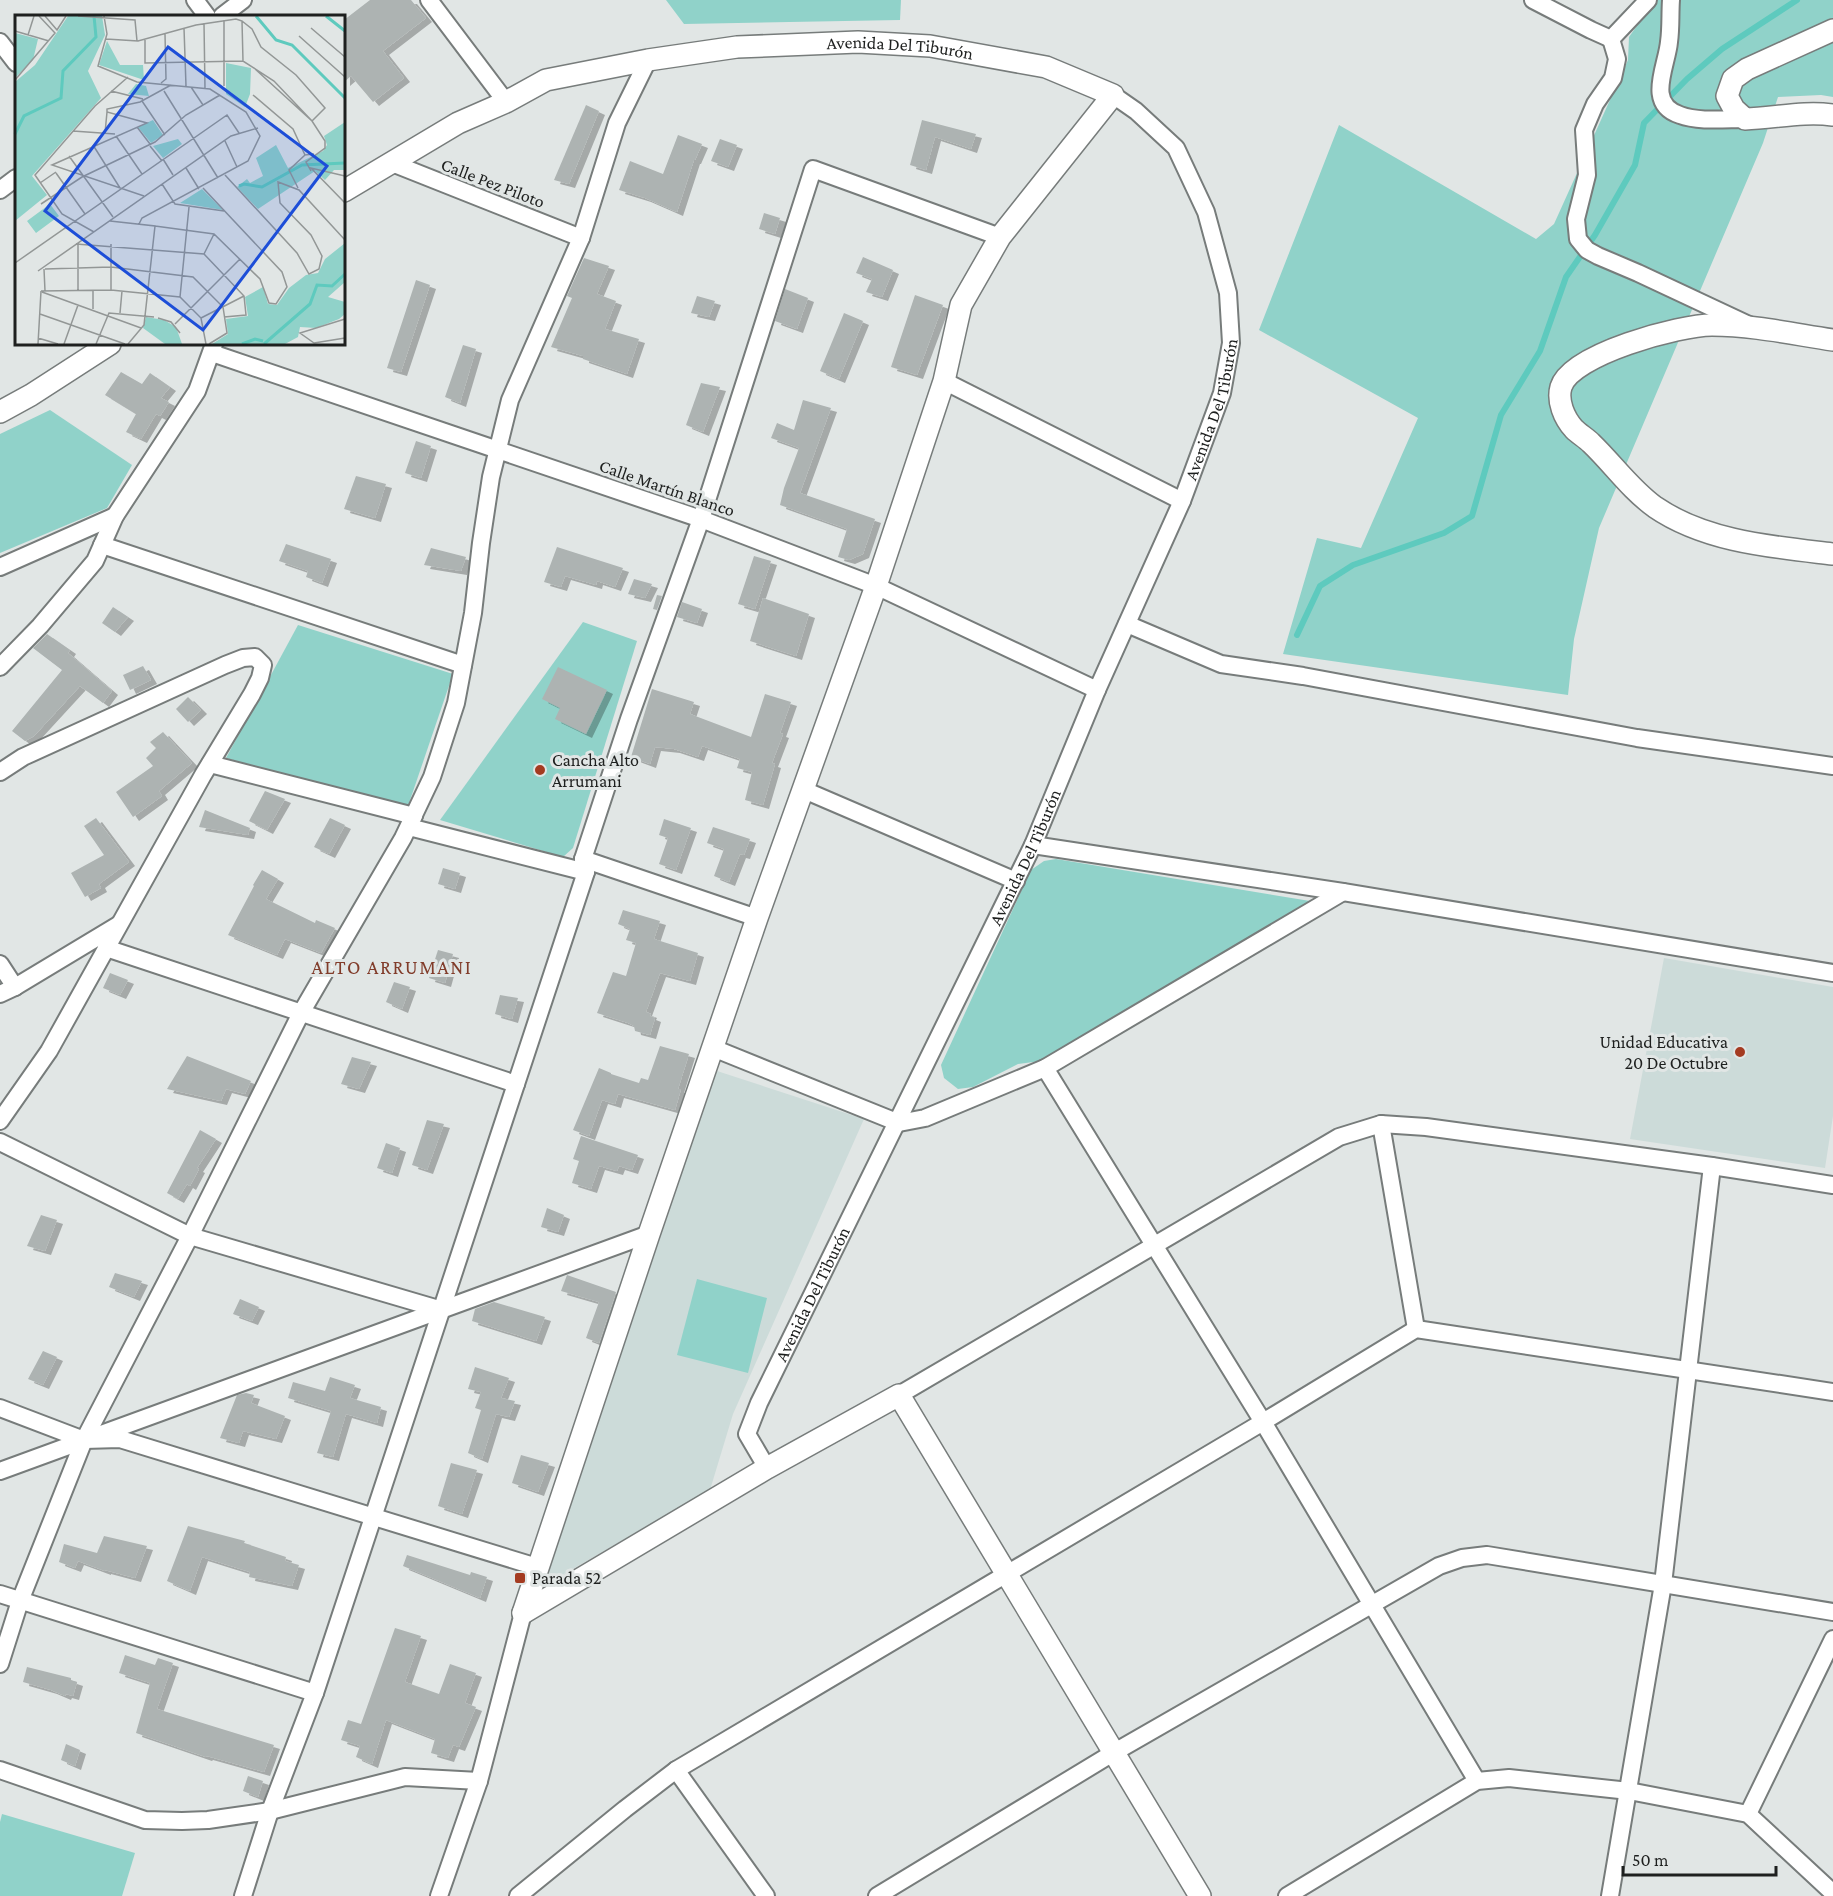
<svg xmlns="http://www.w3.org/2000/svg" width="1833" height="1896" font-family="'Crimson Pro',serif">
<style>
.built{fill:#ccdbd9}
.green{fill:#90d2c9}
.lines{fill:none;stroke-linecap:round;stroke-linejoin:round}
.stream{stroke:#5ecabe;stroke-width:6}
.building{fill:#adb3b2;filter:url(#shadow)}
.minor-casing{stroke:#777c7b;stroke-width:20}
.tertiary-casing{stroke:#777c7b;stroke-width:24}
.minor{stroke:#fff;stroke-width:16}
.tertiary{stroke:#fff;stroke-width:21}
.poi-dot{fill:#a43b21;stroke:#e1e6e5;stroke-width:2}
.labels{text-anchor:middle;stroke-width:6;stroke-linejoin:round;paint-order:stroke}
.street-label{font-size:18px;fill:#1e201f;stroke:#e1e6e5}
.poi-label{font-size:18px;fill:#1e201f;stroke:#e1e6e5;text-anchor:start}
.neighbourhood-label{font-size:20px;letter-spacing:1.5px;fill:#813c2a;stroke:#e1e6e5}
.inset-river{fill:none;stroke:#5ecabe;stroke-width:3}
.inset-road{fill:none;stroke:#939796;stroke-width:1.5}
.view{fill:#1d4ed8;fill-opacity:0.15;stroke:#1d4ed8;stroke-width:3}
.inset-edge{fill:none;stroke:#1e201f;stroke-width:3}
</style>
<defs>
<filter id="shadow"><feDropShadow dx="6" dy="4" stdDeviation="0" flood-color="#0004"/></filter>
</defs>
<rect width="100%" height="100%" fill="#e1e6e5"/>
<g class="built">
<path d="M1664 958 1833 987V1116L1825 1168 1630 1139Z"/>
<path d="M714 1070 864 1119 733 1414 710 1490 543 1586Z"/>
</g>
<g class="green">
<path d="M666 0H901L900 20 684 24Z"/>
<path d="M1655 0H1833V97L1821 95 1778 97 1763 143 1599 528 1574 639 1568 695 1283 654 1317 538 1361 548 1418 418 1259 330 1339 125 1536 239 1554 224 1628 60 1629 37Z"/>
<path d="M50 410 132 465 107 508 0 553V434Z"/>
<path d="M583 622 637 641 573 848 563 857 440 820Z"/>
<path d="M298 625 453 674 407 809 226 758Z"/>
<path d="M1056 859 1310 901 1041 1061 1018 1064 973 1087 958 1089 944 1078 941 1065 1031 870 1044 861Z"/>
<path d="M697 1279 767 1298 748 1373 677 1355Z"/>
<path d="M2 1814 135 1853 122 1896H0V1822Z"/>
</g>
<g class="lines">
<path class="stream" d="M1297 635 1320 586 1353 565 1444 533 1472 516 1501 415 1540 351 1566 277 1595 235 1635 165 1644 123 1687 79 1722 49 1797 0"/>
</g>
<g class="building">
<path d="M370 0H411L426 18 383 51 404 78 373 102 351 76 344 82V20Z"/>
<path d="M586 105 599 111 569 184 554 180Z"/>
<path d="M922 120 976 134 971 149 935 137 926 170 910 165Z"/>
<path d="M678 135 702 144 695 160H694L677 212 645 198 619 190 630 161 663 174Z"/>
<path d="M720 139 737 145 728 167 711 161Z"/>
<path d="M764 213 780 218 775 234 759 229Z"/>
<path d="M863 257 893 270 882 297 866 292 872 279 856 273Z"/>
<path d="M584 258 609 266 597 294 616 301 605 329 639 339 627 374 583 359V356L551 347 572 298 567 296Z"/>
<path d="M416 280 430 285 401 372 387 368Z"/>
<path d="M785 289 808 298 797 329 775 321Z"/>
<path d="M915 295 943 305 917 375 891 367Z"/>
<path d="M697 296 715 301 709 317 691 313Z"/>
<path d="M844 313 863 321 839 379 820 371Z"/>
<path d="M463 345 476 349 460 403 445 397Z"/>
<path d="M121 372 142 384 150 373 170 387 161 398 169 402 160 416 156 414 141 439 126 432 136 414 105 395Z"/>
<path d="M701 383 720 387 703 432 686 425Z"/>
<path d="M803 400 831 408 800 493 875 519 863 554 849 560 838 557 847 529 780 505 784 488 799 448 771 438 777 423 794 430Z"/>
<path d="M416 441 431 446 421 478 405 473Z"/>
<path d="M356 476 386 484 375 518 344 509Z"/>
<path d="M286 544 331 559 322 583 306 577 308 571 279 561Z"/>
<path d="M557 547 623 568 615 587 597 581 596 585 565 576 561 587 544 582Z"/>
<path d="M431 548 466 557 461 571 424 565Z"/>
<path d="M754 556 771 561 755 609 738 604Z"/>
<path d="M634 579 652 584 645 598 628 594Z"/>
<path d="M657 595 662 596 657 610 653 609Z"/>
<path d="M763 598 809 614 796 656 750 641Z"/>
<path d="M682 602 702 609 697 623 677 617Z"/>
<path d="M113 607 128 617 115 632 102 623Z"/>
<path d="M47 634 70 650 68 653 112 691 103 703 80 686 34 736 25 741 12 731 62 670 33 648Z"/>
<path d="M143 666 151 680 130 690 123 675Z"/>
<path d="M558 667 607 690 586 734 555 719 560 708 542 699Z"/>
<path d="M652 689 694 702 690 714 751 737 765 694 791 702 780 733 783 734 772 763 775 764 763 805 745 800 752 772 737 768 740 759 702 746 698 757 674 749 655 747 650 764 631 757Z"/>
<path d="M188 697 201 710 188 722 176 709Z"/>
<path d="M163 732 192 763 159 791 162 796 133 817 116 792 153 766 146 758 156 748 150 742Z"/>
<path d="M265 791 285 799 267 830 249 821Z"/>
<path d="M205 810 250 828 248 835 199 827Z"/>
<path d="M96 818 129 862 99 884 101 888 85 897 71 873 104 855 84 826Z"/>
<path d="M330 818 345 825 329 854 314 847Z"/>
<path d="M664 819 691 828 676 870 659 864 668 838 659 835Z"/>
<path d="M713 827 750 839 744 855 740 854 729 882 714 876 724 849 707 843Z"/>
<path d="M443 868 460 873 455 889 438 884Z"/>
<path d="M262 870 278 879 266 899 315 923 316 920 335 928 321 953 285 939 277 955 228 935 254 886 253 885Z"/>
<path d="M623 910 660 921 654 939 698 953 690 981 660 973 646 1012 651 1014 650 1016 655 1018 650 1035 635 1031 634 1026 628 1023 597 1013 613 972 626 976 636 943 626 940 630 929 618 924Z"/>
<path d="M438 950 453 954 445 983 429 978Z"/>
<path d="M110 973 128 980 120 995 103 988Z"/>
<path d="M394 982 410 987 402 1009 386 1002Z"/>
<path d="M500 995 518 998 512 1019 495 1014Z"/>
<path d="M660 1046 689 1054 678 1089H681L675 1110 618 1094 615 1104 602 1100 589 1136 573 1130 599 1068 611 1073V1074L639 1083 641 1078 648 1080Z"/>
<path d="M187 1056 251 1081 245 1094 226 1089 221 1101 167 1089Z"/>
<path d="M352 1057 371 1062 359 1089 341 1084Z"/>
<path d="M427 1120 444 1124 427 1170 412 1165Z"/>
<path d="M200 1130 216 1139 197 1168 199 1169 190 1186 187 1184 178 1199 167 1193Z"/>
<path d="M581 1136 638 1155 632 1170 619 1166 617 1171 599 1166 591 1189 572 1183 579 1161 573 1159Z"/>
<path d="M386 1143 400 1148 392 1173 377 1168Z"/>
<path d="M547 1208 564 1215 558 1232 541 1227Z"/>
<path d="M41 1215 57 1220 45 1251 27 1246Z"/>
<path d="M115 1273 142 1281 134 1297 109 1287Z"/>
<path d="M567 1275 616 1292 599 1343 586 1338 599 1302 561 1291Z"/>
<path d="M240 1299 259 1307 252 1321 233 1314Z"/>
<path d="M494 1302 545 1317 536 1341 472 1321 475 1309Z"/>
<path d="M43 1351 57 1357 43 1385 28 1379Z"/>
<path d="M475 1367 509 1378 501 1398 515 1401 509 1417 496 1414 482 1459 468 1453 481 1410 475 1408 481 1392 468 1389Z"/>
<path d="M330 1377 355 1385 350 1398 381 1407 377 1423 346 1414 333 1457 317 1453 331 1411 288 1398 293 1382 325 1391Z"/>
<path d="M246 1393 254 1395 251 1403 285 1416 276 1439 243 1431 239 1443 220 1438 237 1395Z"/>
<path d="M521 1455 549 1463 538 1492 512 1483Z"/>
<path d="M451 1463 477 1470 462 1514 438 1506Z"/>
<path d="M188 1526 245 1541 244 1543 286 1557 285 1561 299 1565 292 1586 249 1577 250 1572 202 1557 190 1591 167 1581Z"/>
<path d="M104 1536 147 1546 135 1578 105 1570V1571L78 1561 75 1568 59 1562 64 1544 97 1553Z"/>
<path d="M407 1555 470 1575 471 1572 487 1577 480 1598 403 1566Z"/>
<path d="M395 1628 421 1636 405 1682 439 1694 450 1664 476 1673 465 1703 476 1707 459 1747 453 1745 448 1758 431 1753 435 1739 386 1720 372 1764 356 1757 360 1746 341 1740 348 1720 361 1724Z"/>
<path d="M125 1655 155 1665 158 1658 173 1663 157 1709 274 1745 264 1772 207 1756 206 1757 136 1733 150 1683 119 1673Z"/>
<path d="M27 1667 71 1678V1680L77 1682 73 1696 66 1694 65 1696 51 1690 23 1682Z"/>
<path d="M66 1744 80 1750 75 1766 61 1760Z"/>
<path d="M248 1776 263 1781 258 1797 243 1791Z"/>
</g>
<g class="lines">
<defs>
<g id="minor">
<path d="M195 0 207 16"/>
<path d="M429 0 506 102"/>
<path d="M1533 0 1591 30 1611 39 1648 0"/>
<path d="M1671 0C1670 14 1671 28 1669 42 1667 66 1645 104 1680 115 1698 122 1726 119 1745 119"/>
<path d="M222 16 243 0"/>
<path d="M1611 39 1617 59 1613 78 1595 104 1584 130 1587 175 1576 219 1578 239 1587 250 1598 256 1638 273 1749 325"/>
<path d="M0 42 16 63"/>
<path d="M392 163 581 238"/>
<path d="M0 190 16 178"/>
<path d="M212 353 701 519 876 586 1097 690"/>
<path d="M944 381 1182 501"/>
<path d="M102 545 463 665"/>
<path d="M0 567 115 516"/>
<path d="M1127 624 1221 664 1303 676 1637 738 1833 766"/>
<path d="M0 667 40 626 95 561 115 516 197 391 214 344"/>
<path d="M210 764 414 816"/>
<path d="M0 772 23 757 225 665 243 658 255 657 263 665 260 678 252 694 203 775 49 1051 0 1121"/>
<path d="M804 790 1016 881"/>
<path d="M409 827 586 872"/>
<path d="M1033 845 1343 892 1833 973"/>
<path d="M583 859 757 918"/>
<path d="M106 948 516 1084"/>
<path d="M0 964 15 987"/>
<path d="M0 994 15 987 118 925"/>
<path d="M713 1048 899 1123 925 1118 1045 1068 1343 892"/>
<path d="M1045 1068 1263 1422 1477 1781"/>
<path d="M1381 1124 1416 1329"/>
<path d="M0 1142 190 1236 442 1310"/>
<path d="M899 1395 1339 1137 1381 1124 1426 1127 1712 1166 1833 1185"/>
<path d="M0 1408 84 1440 120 1439 537 1567"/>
<path id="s1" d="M767 1468 747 1434 759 1403 1033 845 1097 690 1182 501 1222 393 1231 343 1228 293 1206 212 1176 148 1136 111 1113 95"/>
<path d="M0 1471 649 1234"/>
<path d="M0 1594 315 1693"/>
<path d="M0 1664 20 1601 84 1440 190 1236 301 1013 403 838 432 777 456 703 473 613 481 543 491 477 510 400 581 238 617 123 648 60"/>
<path d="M0 1770 145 1820 182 1821 208 1820 270 1811 405 1777 479 1781"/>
<path d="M676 1770 766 1896"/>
<path d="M1748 1814 1833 1639"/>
<path d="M243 1896 270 1811 315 1693 586 872 583 859 629 719 701 519 813 169 1000 237"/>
<path d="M439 1896 479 1781 523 1613"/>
<path d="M518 1896 625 1809 676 1770 1263 1422 1416 1329 1833 1392"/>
<path d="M877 1896 1113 1753 1439 1566 1462 1558 1487 1555 1833 1612"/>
<path d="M1287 1896 1477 1781 1509 1778 1629 1791 1748 1814 1833 1893"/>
<path d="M1610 1896 1663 1584 1712 1166"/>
</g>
<g id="tertiary">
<path d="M1833 30 1747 69 1733 79 1727 96 1734 109 1745 119C1775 118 1803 111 1833 115"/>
<path id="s2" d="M344 191 458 123 506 102 546 80 648 60 737 47 858 42 930 46 1046 67 1113 95 1000 237 961 305 944 381 876 586 757 918 649 1234 523 1613"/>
<path d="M1833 340C1793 334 1752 325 1712 325 1680 325 1571 354 1561 387 1557 401 1564 418 1574 429 1579 434 1586 438 1591 443 1613 464 1630 489 1655 507 1706 542 1774 547 1833 554"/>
<path d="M0 412 31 395 110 344"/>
<path d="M523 1613 767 1468 899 1395 1200 1896"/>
</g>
</defs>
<use href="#minor" class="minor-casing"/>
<use href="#tertiary" class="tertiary-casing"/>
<use href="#minor" class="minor"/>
<use href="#tertiary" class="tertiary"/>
</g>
<g class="poi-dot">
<circle cx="540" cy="770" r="6"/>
<circle cx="1740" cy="1052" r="6"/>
<rect x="514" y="1572" width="12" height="12" rx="3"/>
</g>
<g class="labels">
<g class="street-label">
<text dy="6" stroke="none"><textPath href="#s2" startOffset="588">Avenida Del Tiburón</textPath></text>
<text transform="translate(493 183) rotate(21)" y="6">Calle Pez Piloto</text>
<text dy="6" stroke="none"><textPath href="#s1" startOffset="1166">Avenida Del Tiburón</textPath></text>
<text transform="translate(667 488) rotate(19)" y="6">Calle Martín Blanco</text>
<text dy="6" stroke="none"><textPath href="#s1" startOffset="680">Avenida Del Tiburón</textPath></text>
<text dy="6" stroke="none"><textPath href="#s1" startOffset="194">Avenida Del Tiburón</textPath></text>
</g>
<g class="poi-label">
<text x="552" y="766">Cancha Alto<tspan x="552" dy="21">Arrumani</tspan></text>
<text x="1728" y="1048" text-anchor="end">Unidad Educativa<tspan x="1728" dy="21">20 De Octubre</tspan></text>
<text x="532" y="1584">Parada 52</text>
</g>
<g class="neighbourhood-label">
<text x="392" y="974">ALTO ARRUMANI</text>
</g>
</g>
<g transform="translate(15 15)">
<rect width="330" height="330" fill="#e1e6e5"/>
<path d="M53 1H87L90 20 73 56 86 83 17 161 32 180 0 206V67L20 50ZM0 18 23 24 18 45 1 62ZM92 26 105 50H128L129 65 84 50ZM211 48 236 53 235 79 230 92 211 79ZM121 69 131 71 134 81 113 79ZM138 105 148 120 136 128 123 112ZM330 107V155H319L310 165 300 156 243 194 222 172 232 164 235 168 248 161 241 143 261 130 273 153 308 136 312 130 309 121ZM163 124 167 129 148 143 138 131ZM187 174 208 195 165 188ZM35 189 44 201 21 218 12 206ZM330 228V267L313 282 330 287V299L324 304 301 313 285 312 283 322 270 329H197L213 319 211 304 233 301 230 282 248 272 253 289 262 290 274 273 291 260 303 258 310 244ZM131 302 149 305 161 312 167 329H150L128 313Z" fill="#90d2c9"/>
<path class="inset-river" d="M241 1 261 25 277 30 330 83M311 1 330 16M0 119 9 101 46 83 48 56 81 22 79 1M224 171 229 169 247 172 287 150 330 148M227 329 240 324 248 326M249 329 295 289 302 270 317 271 330 259"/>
<path class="inset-road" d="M30 1 42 15 51 1M63 1 120 5 122 26M89 1 92 19 83 51 122 67 195 74 231 97 245 121 233 146 127 203 124 209M209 5V71M227 6 237 14 246 32 281 60 310 93 297 106M189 8 190 74M169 13 171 71M296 13 330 42M0 16 34 26M13 20 19 1M284 21 330 62M91 24 123 26 181 10 221 4 227 6 228 46M130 25V48L228 46 259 66 297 106 310 126V133L291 147 296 156M239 53 297 106M0 65 40 18 24 1M146 68 151 64 150 19M176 72 188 90M96 76 128 84M149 76 203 163M238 80 278 114 290 140 299 139M127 86 150 120M122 112 135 129M58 116 100 119M90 118 92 97M101 121 127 159M210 126 222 152M78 130 105 173M135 131 147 146M54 141 98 202M148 144 158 160M171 153 184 174M41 158 70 199M210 160 282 238 294 259 304 254 307 241 296 220 265 188 263 167 284 175 330 225M330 161 296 153 330 188M25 168 41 157M147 169 160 189 209 196M283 173 274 155 290 140M129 181 37 150 132 108 92 97V94L125 87 156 70M26 189 67 162 140 127 171 100 205 80M95 206 140 211 129 310 113 329M140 211 199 219 245 264 254 288 261 289 272 272 267 257 188 173M79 217 47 199 20 160 80 91 113 62M61 229 189 239 229 281 231 300 209 302M63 230V276M189 239 199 219M0 248 212 100 224 118M29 254 30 276M30 254 96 252 178 262 208 292 212 318 194 329M23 256 216 121 243 113M96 275V229M26 276 96 275 165 282 186 303 191 329M27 277 126 313M165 282 174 192M78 294V275M105 298 107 276M25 299 110 329M143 303 156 307 165 318M186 303 229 281M160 309 225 244M23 323 43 329M299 328 285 318 330 304M299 328 330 323M23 329 26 276M49 329 63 290M81 329 94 298 139 302"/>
<path class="view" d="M153 32 312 151 188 315 30 196Z"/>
<rect width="330" height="330" class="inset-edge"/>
</g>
<path d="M1623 1866v9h153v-9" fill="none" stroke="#1e201f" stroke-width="3"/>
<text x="1632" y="1866" font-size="18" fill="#1e201f" stroke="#e1e6e5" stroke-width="4.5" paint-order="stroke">50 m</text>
</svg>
